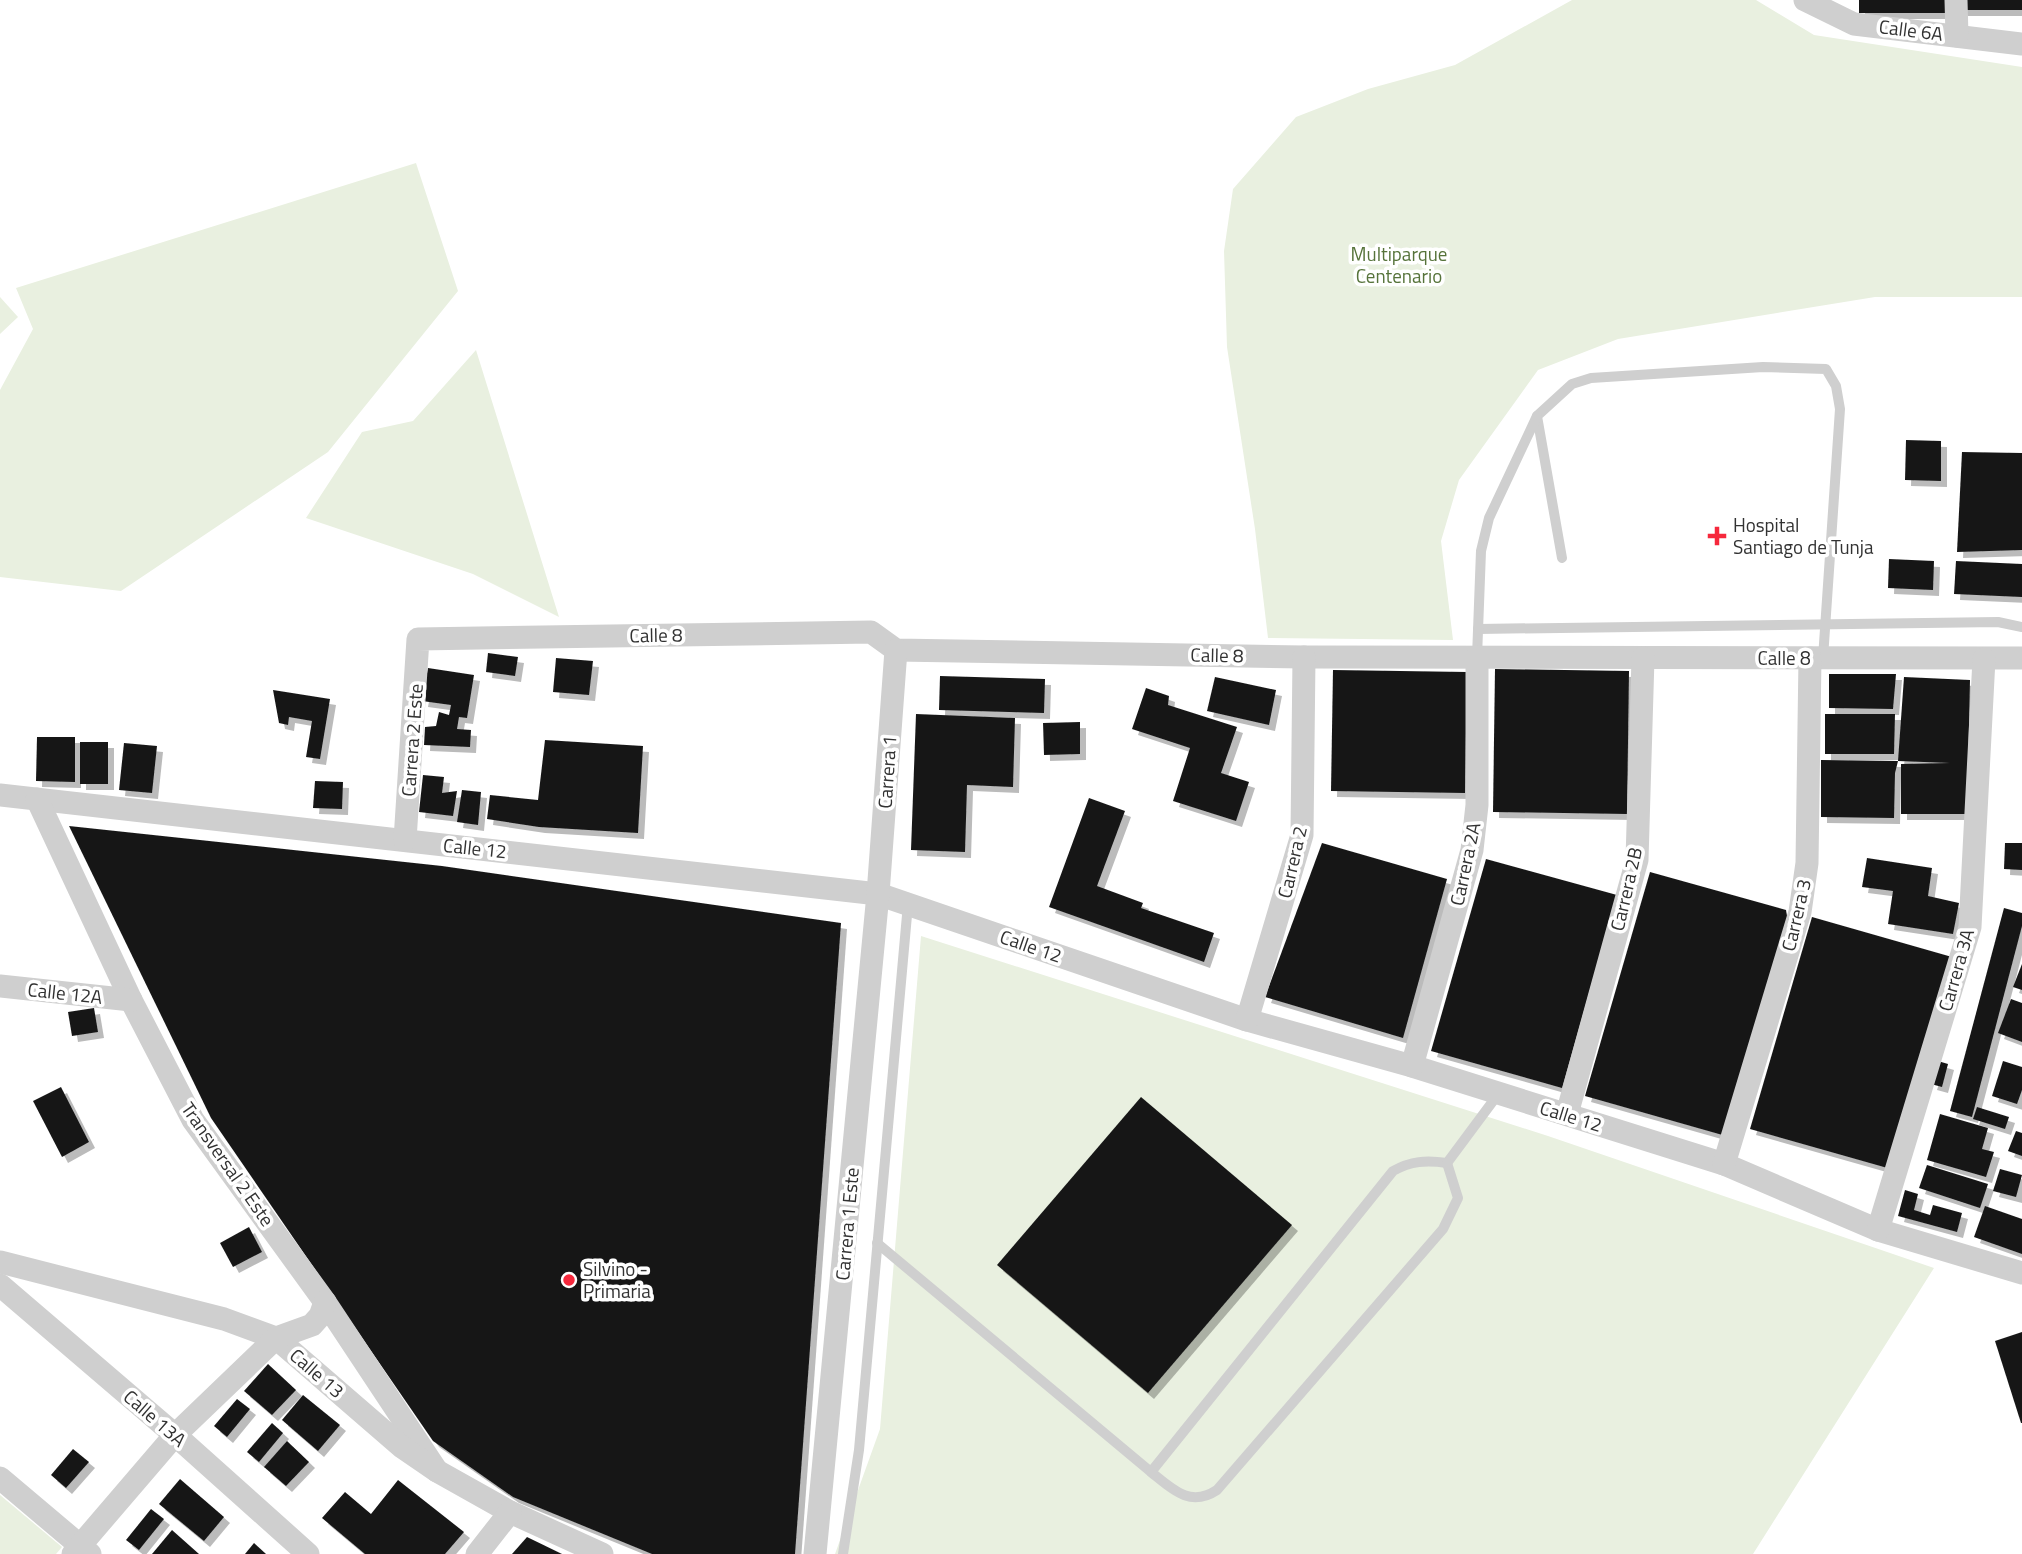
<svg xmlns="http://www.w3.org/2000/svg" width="2022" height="1554" font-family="'Titillium Web',sans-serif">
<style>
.green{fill:#e9f0e0}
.building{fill:#191919;filter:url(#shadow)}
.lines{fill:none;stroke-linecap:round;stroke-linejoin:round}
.service{stroke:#cfcfcf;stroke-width:10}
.minor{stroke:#cfcfcf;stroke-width:23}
.poi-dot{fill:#f6283c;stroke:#fff;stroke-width:2.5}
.labels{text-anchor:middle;stroke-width:7;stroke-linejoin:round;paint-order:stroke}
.street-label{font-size:19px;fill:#323232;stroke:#fff}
.park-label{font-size:19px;fill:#56733a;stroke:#fff}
.poi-label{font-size:19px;fill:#323232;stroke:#fff;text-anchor:start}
</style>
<defs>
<filter id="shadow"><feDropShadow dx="6" dy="6" stdDeviation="0" flood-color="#0004"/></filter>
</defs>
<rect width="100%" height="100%" fill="#fff"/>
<g class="green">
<path d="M1572 0H1756L1814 35 2022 67V297H1875L1618 339 1538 370 1459 480 1441 541 1453 640 1268 638 1255 529 1227 347 1224 251 1233 189 1296 117 1368 89 1455 65Z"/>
<path d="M416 163 458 291 328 452 121 591 0 577V390L33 329 16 288Z"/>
<path d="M0 297 18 317 0 334Z"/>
<path d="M476 350 559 617 473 574 306 518 362 432 413 421Z"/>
<path d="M921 936 1548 1136 1934 1268 1753 1554H835L880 1429Z"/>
<path d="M0 1495 62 1547 56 1554H0Z"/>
</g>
<g class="building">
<rect x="1859" y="0" width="87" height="13"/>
<rect x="1958" y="0" width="64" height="10"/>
<path d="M1906 440 1941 441V481L1905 480Z"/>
<path d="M1962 452 2022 453V550L1957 552Z"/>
<path d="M1889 559 1934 561 1933 590 1888 588Z"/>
<path d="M1956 561 2022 564V597L1954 594Z"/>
<path d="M488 653 518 657 515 676 486 672Z"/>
<path d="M556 658 593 661 589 695 553 692Z"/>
<path d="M428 668 474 675 467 718 459 717 457 729 471 730 470 747 424 745 425 727 436 726 439 712 449 715 451 705 422 701Z"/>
<path d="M1495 669 1629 671 1627 814 1493 812Z"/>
<path d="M1333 670 1467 672 1465 793 1331 791Z"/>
<path d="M1829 674H1896L1893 709 1829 708Z"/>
<path d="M940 676 1045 679 1044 713 939 710Z"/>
<path d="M1215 677 1276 690 1269 725 1207 711Z"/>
<path d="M1904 677 1970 680 1967 814H1901V764L1950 763 1898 761 1895 773 1894 818 1821 817V760L1898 761Z"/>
<path d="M1146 688 1169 696 1168 705 1237 727 1221 773 1249 782 1236 821 1173 801 1190 748 1132 729Z"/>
<path d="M273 690 330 699 320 759 306 757 312 721 289 717 288 725 279 723Z"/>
<path d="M916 714 1015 718 1013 787 967 785 965 852 911 850Z"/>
<path d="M1825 714H1895L1894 754H1825Z"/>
<path d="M1080 722V754L1044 755 1043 723Z"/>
<path d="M37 737H75V782L36 781Z"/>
<path d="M545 740 643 746 638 833 539 827 487 819 490 795 538 800Z"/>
<rect x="80" y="742" width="28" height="42"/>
<path d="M124 743 157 746 152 793 119 790Z"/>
<path d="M423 775 444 777 442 793 457 791 453 816 419 812Z"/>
<path d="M315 781 343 782 342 809 313 808Z"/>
<path d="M462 790 481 792 478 825 457 822Z"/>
<path d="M1089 798 1125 811 1097 886 1143 903 1141 908 1214 933 1204 962 1049 907Z"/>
<path d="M69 826 442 866 841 923 795 1554H652L513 1497 433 1441 211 1118Z"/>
<path d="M1322 843 1447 879 1403 1038 1265 997Z"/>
<path d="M2005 843H2022V870L2004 869Z"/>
<path d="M1867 858 1932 868 1928 896 1959 903 1953 934 1888 924 1893 891 1862 887Z"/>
<path d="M1486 859 1617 895 1562 1088 1431 1051Z"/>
<path d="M1650 872 1786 910 1788 922 1726 1136 1585 1096Z"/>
<path d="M2004 908 2022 913V926L1972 1117 1950 1111Z"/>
<path d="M1812 917 1952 957 1891 1169 1750 1129Z"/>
<path d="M2022 964V990L2013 987Z"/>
<path d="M2011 999 2022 1003V1042L1998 1033Z"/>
<path d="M94 1008 98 1032 72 1036 68 1012Z"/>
<path d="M1938 1061 1948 1064 1942 1087 1931 1084Z"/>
<path d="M2003 1061 2022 1067V1090L2017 1104 1992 1096Z"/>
<path d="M61 1087 89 1142 62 1157 33 1101Z"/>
<path d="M1141 1097 1292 1225 1148 1393 997 1265Z"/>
<path d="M1977 1107 2009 1117 2005 1129 1973 1119Z"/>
<path d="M1940 1114 1988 1128 1982 1149 1994 1152 1986 1177 1927 1160Z"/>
<path d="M2016 1131 2022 1133V1156L2008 1151Z"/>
<path d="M1927 1165 1988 1184 1980 1208 1919 1188Z"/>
<path d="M2000 1169 2022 1175 2016 1197 1993 1191Z"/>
<path d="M1905 1190 1918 1194 1914 1210 1930 1215 1933 1205 1962 1213 1957 1232 1898 1216Z"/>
<path d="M1985 1206 2022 1219V1254L1974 1237Z"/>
<path d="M249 1227 262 1252 233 1267 220 1243Z"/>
<path d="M2022 1332V1423H2021L1995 1341Z"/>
<path d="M268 1364 296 1390 272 1415 244 1391Z"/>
<path d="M303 1395 340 1425 318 1451 282 1420Z"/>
<path d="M237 1399 250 1409 227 1437 214 1426Z"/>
<path d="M272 1423 283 1433 259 1462 247 1452Z"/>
<path d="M287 1441 309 1462 286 1486 264 1467Z"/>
<path d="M73 1449 89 1462 66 1488 51 1475Z"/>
<path d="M180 1479 224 1517 204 1541 159 1504Z"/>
<path d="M398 1480 464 1532 445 1554H365L322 1518 345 1492 371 1514Z"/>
<path d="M151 1509 164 1519 139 1550 126 1540Z"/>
<path d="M172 1530 199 1554H152Z"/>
<path d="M527 1537 562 1554H512Z"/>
<path d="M254 1543 266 1554H245Z"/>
</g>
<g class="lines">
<g class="service">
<path d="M1562 558 1537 416 1572 384 1591 378 1763 367 1826 369 1836 386 1840 409 1823 658"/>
<path d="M1478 629 1998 622 2022 627"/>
<path d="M1477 657 1481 551 1489 518 1537 416"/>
<path d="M877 1243 1151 1472 1393 1171C1411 1161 1426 1160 1447 1163L1499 1093"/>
<path d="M1151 1472C1172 1489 1190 1508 1217 1490L1443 1229 1458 1198 1447 1163"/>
<path d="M843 1554 859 1450 908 904"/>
</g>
<g class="minor">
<path d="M1805 0 1854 24 2022 44"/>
<path d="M1956 0 1957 36"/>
<path d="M0 795 878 894 1247 1020 1412 1066 1724 1164 1878 1230 2022 1273"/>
<path d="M37 799 131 1000 193 1120 325 1302 437 1471"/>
<path d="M405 840 418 639 871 632 896 650 1304 657 2022 658"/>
<path d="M0 986 131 1000"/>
<path d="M1247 1020 1302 835 1304 657"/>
<path d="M1412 1066 1472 850 1477 805V657"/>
<path d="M1567 1114 1637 860 1643 658"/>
<path d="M1724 1164 1800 912 1807 863 1810 658"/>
<path d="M1878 1230 1970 927 1984 659"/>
<path d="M0 1262 224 1319 276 1338 402 1447 437 1471 510 1512 602 1554"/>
<path d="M0 1285 175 1435 308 1554"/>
<path d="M0 1478 90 1554"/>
<path d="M73 1554 175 1435 276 1338 312 1325 320 1316 325 1302"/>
<path d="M477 1554 510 1512"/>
<path d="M815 1554 878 894 896 650"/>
</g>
</g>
<g class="poi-dot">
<path d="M1713.5 525.5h7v7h7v7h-7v7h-7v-7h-7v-7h7z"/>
<circle cx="569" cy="1280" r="7"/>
</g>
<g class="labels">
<g class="street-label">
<text transform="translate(1911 30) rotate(7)" y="7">Calle 6A</text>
<text transform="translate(656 635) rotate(-1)" y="7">Calle 8</text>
<text transform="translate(1217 655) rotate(1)" y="7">Calle 8</text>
<text x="1784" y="665">Calle 8</text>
<text transform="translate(412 740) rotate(-86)" y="7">Carrera 2 Este</text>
<text transform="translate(887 772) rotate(-86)" y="7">Carrera 1</text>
<text transform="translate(475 848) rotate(6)" y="7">Calle 12</text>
<text transform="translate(1292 862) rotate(-77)" y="7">Carrera 2</text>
<text transform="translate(1465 864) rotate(-78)" y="7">Carrera 2A</text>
<text transform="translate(1626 889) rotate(-77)" y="7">Carrera 2B</text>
<text transform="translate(1796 915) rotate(-77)" y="7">Carrera 3</text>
<text transform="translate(1031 946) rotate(19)" y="7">Calle 12</text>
<text transform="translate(1956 970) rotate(-74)" y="7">Carrera 3A</text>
<text transform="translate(65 993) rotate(6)" y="7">Calle 12A</text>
<text transform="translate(1571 1116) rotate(17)" y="7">Calle 12</text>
<text transform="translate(228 1164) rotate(55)" y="7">Transversal 2 Este</text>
<text transform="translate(847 1224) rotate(-85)" y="7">Carrera 1 Este</text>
<text transform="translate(317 1373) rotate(41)" y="7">Calle 13</text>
<text transform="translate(155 1418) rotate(41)" y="7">Calle 13A</text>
</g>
<g class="park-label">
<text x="1399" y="261">Multiparque<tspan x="1399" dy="22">Centenario</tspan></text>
</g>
<g class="poi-label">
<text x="1733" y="532">Hospital<tspan x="1733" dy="22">Santiago de Tunja</tspan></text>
<text x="583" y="1276">Silvino -<tspan x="583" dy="22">Primaria</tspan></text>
</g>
</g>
</svg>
